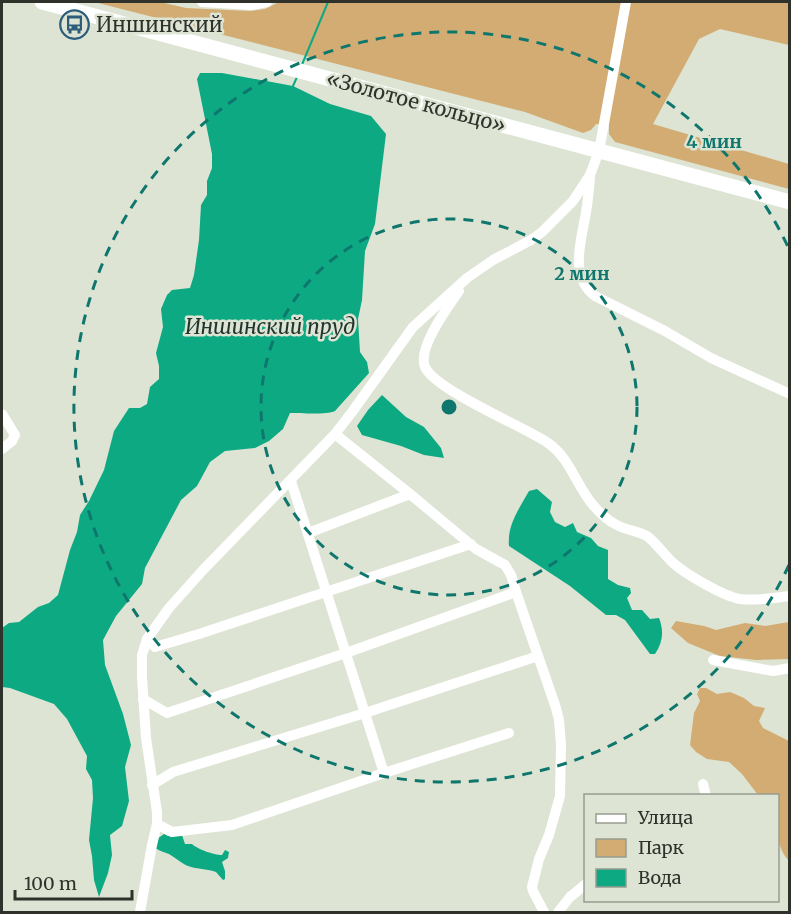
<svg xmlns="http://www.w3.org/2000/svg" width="791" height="914" font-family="Merriweather,serif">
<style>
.green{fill:#d2ac72}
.water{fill:#0ca983}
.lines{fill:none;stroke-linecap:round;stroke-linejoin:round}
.stream{stroke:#0ca983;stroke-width:2}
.minor{stroke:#fff;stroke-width:10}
.highway{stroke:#fff;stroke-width:15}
.ring{fill:none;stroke:#0f766e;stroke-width:3;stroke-dasharray:10 8}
.labels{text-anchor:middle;stroke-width:5;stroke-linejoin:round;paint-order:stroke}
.poi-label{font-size:20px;fill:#2f312b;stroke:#dde4d3;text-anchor:start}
.street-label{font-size:20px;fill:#2f312b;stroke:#dde4d3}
.water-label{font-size:21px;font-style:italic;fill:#1f352d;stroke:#dde4d3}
.centre{fill:#0f766e;stroke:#dde4d3;stroke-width:3}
.ring-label{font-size:18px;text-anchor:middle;font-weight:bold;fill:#0f766e;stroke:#dde4d3;stroke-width:5;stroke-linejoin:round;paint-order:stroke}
</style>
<rect width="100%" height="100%" fill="#dde4d3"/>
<g class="green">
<path d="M94 2H160L186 8 250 11 265 9 279 2H789V45L720 29 699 39 653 124 789 164V189L615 142 609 134V125L596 124 591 130 583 133 525 112Z"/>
<path d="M676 621 704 626 716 630 745 623 765 626 789 622V659L756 660 720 656 688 643 671 628Z"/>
<path d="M700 688H706L717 694 730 692 744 698 754 706 765 708 759 721 763 728 789 741V861C773 845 778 817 778 796L758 795 742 774 729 762 707 759 696 752 690 745 694 713 700 701 697 694Z"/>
</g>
<g class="water">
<path d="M200 73H222L293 86 330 104 371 116 386 134 375 224 365 251 362 300 358 319 360 352 367 362 369 373 335 411C326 415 302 413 290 413L283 429 269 441 255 448 225 451 210 462 197 486 181 500 145 568 142 584 116 616 103 640 105 665 123 714 131 745 125 767 129 801 122 826 110 835 112 855 108 873 99 897 94 880 92 856 89 840 93 798 92 780 86 769 87 756 67 719 54 704 10 688 2 687V628L9 623 19 622 38 607 49 603 58 595 70 550 77 532 80 515 89 501 104 470 114 431 129 408H140L147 404 150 387 159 379V366L156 353 163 327 161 309 167 295 172 290 190 288 194 275 199 240 201 205 207 195V181L212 168V154L197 79Z"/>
<path d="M382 395 406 417 424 427 441 448 444 458 424 455 401 446 362 435 357 426 368 410Z"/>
<path d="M537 489 552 502 550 512 555 522 565 527 573 523 577 532 591 538 598 546 608 550V579L618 585 630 588 631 593 627 598 632 610H642L650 619 659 618C664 631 663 642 655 654H650L625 620 616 615H606L570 586 509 546C507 525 519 509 529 491Z"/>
<path d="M164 834 168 836 182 835 185 844H192C197 849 214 855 222 855L225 850 229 852 228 858 222 862 225 871V879L223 880 216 872C208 869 199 869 191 867 183 865 176 858 169 854 164 852 160 851 155 848L157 839Z"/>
</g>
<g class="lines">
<g class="stream">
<path d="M301 67 328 2"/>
<path d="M293 86 297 77"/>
</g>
<g class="minor">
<path d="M202 2 252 5 267 2"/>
<path d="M590 178C589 189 588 201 586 212 582 239 568 276 595 296L665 331 711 358 790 394"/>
<path d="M459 291C448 307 417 348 425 367 435 390 523 426 548 443 570 458 576 485 593 505 599 512 608 521 617 525 626 530 638 531 647 536 656 543 664 554 672 562 685 574 723 596 740 599 755 601 774 598 790 596"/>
<path d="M2 414 15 435 12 441 2 449"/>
<path d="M335 434 410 494 476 549 505 565 511 575 516 592 556 708 559 720 561 745 560 796 549 835 539 859 532 887 533 891 544 912"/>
<path d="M291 481 384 773"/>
<path d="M308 533 410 494"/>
<path d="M147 639 155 647 199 634 471 544"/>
<path d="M713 660 773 671 790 668"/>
<path d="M143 699 167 713 346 653 516 592"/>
<path d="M703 784 706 796"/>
<path d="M152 785 173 772 365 713 538 656"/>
<path d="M157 824 172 832 232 825 384 773 509 733"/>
<path d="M140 912 152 845 157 824V812L146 738 142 677V655L147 639 169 608 203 570 335 434 352 412 413 327 467 278 493 260 531 240 542 232 573 201 590 175 599 151 626 2"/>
<path d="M558 912 570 897 586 884"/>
</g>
<path class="highway" d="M42 2 790 202"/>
</g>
<g class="ring">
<circle cx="449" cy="407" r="188"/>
<path d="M789 565A375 375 0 1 1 789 249"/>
</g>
<defs>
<symbol id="bus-ring" viewBox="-11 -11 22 22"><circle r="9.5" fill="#dde4d3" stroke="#2c5d7b" stroke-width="1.5"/><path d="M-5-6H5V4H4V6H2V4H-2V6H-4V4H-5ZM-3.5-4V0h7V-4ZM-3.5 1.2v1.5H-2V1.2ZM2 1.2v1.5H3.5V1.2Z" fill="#2c5d7b"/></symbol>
</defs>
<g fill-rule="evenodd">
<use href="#bus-ring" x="58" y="8" width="33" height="33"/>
</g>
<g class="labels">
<g class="poi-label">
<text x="96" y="32">Иншинский</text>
</g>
<g class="street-label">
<text transform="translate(416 102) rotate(15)" y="7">«Золотое кольцо»</text>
</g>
<g class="water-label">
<text x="270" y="334">Иншинский пруд</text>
</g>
</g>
<circle cx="449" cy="407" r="9" class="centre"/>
<g class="ring-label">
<text x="714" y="148">4 мин</text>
<text x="582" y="280">2 мин</text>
</g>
<rect width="791" height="914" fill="none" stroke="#2f312b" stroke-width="6"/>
<rect x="584" y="794" width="195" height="108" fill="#dde4d3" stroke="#979c90" stroke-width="1.5"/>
<rect x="596" y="814" width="30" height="9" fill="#ffffff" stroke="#979c90" stroke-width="1.5"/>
<text x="638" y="824" font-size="18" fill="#2f312b">Улица</text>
<rect x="596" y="839" width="30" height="18" fill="#d2ac72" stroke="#979c90" stroke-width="1.5"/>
<text x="638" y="854" font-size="18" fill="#2f312b">Парк</text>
<rect x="596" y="869" width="30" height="18" fill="#0ca983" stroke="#979c90" stroke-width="1.5"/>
<text x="638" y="884" font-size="18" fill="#2f312b">Вода</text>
<path d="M15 890v9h117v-9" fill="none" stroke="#2f312b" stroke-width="3"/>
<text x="24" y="890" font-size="18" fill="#2f312b" stroke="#dde4d3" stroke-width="4.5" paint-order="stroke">100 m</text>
</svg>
